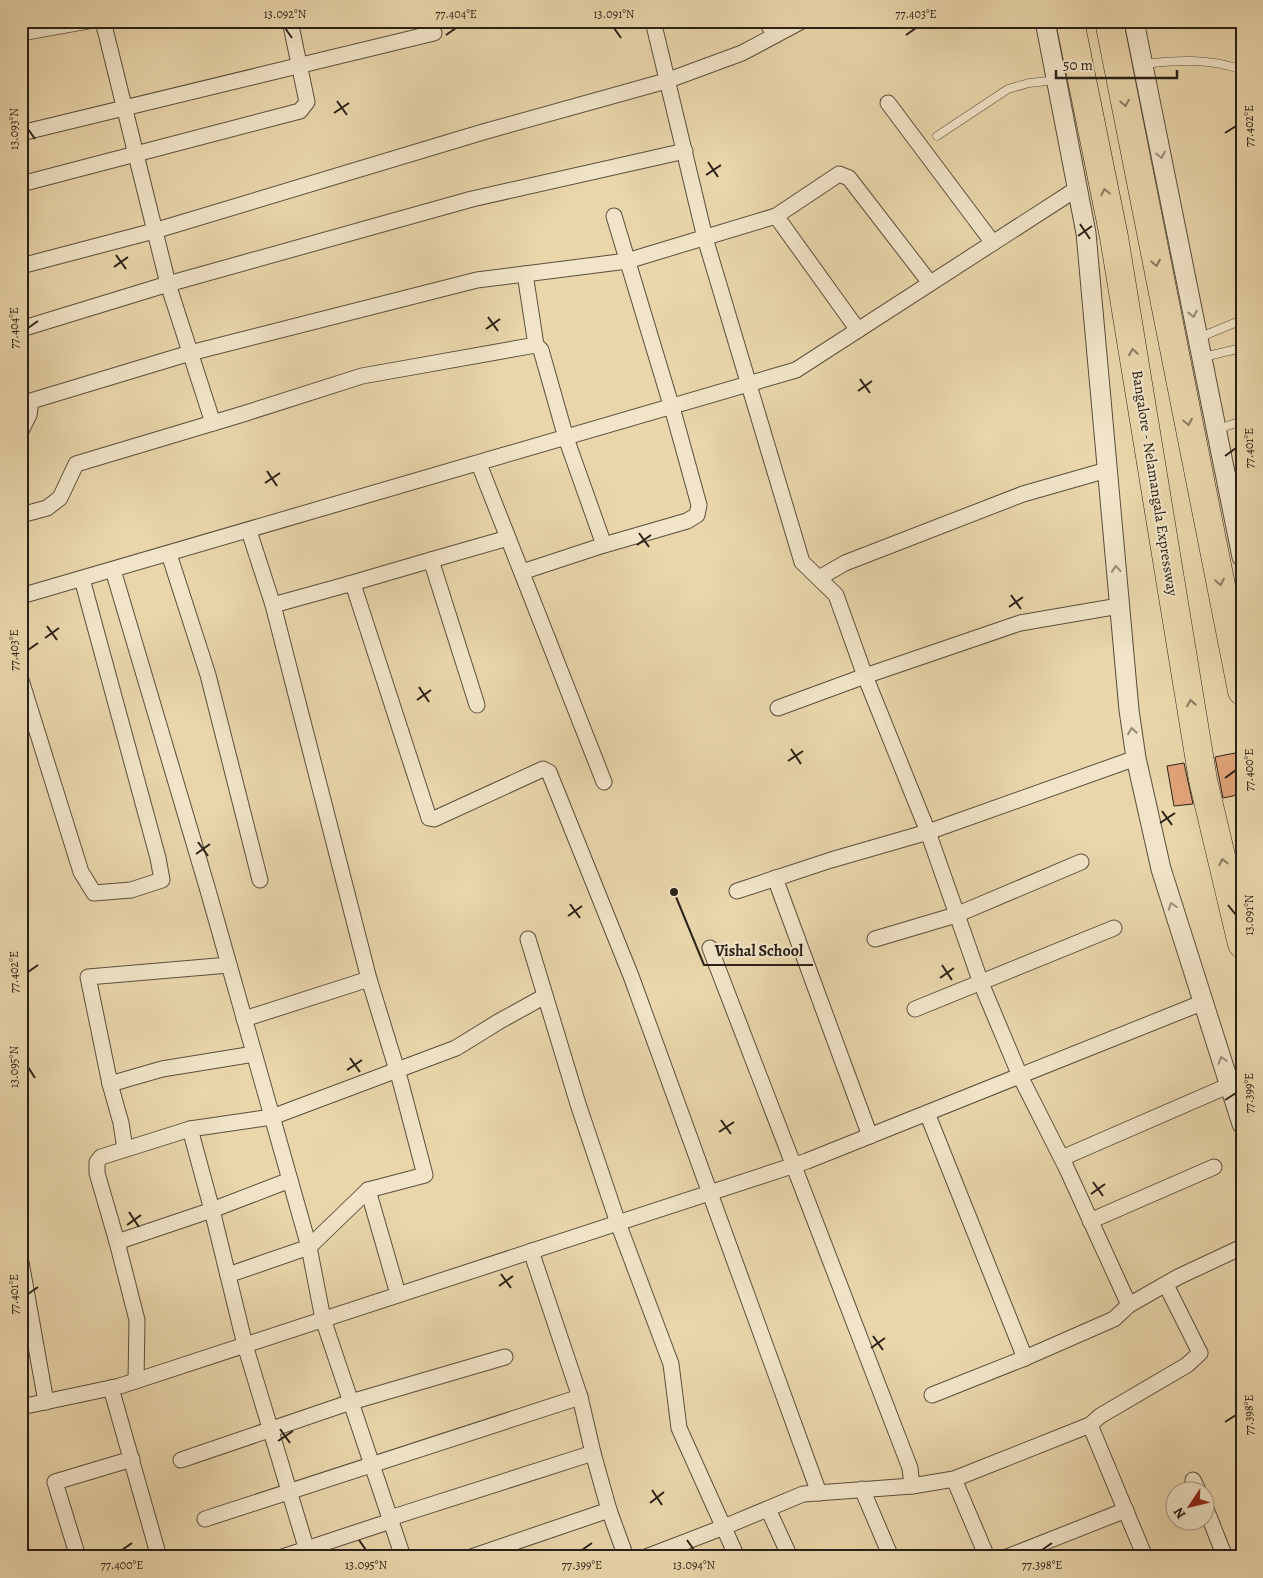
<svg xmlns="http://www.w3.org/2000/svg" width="1263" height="1578" font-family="Alegreya,serif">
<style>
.building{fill:#e1a478;stroke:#2b2118}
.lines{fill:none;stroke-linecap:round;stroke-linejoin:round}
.service-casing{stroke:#5a4e3d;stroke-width:9}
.minor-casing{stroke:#5a4e3d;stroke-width:17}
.tertiary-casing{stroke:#5a4e3d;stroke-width:21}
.motorway-casing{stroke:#2b2118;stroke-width:29}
.service{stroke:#f1e4c8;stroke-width:8}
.minor{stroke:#f1e4c8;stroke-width:15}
.tertiary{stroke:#f1e4c8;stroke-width:19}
.motorway{stroke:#e9d6ab;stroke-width:28}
.oneway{stroke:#8a7c62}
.oneway2{stroke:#988c79}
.ticks{fill:none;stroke:#2b2118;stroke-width:2}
.labels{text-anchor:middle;stroke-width:4;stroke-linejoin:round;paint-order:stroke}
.street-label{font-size:15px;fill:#2b2118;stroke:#f1e4c8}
.leader{fill:none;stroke:#2b2118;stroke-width:2}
.callout-dot{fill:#2b2118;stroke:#f1e4c8;stroke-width:2}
.callout-label{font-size:16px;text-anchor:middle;font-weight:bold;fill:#2b2118;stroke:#f1e4c8;stroke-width:4;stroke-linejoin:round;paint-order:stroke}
.neatline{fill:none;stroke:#2b2118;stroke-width:2}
.ticks-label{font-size:12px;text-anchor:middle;fill:#2b2118}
</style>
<rect width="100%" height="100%" fill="#e9d6ab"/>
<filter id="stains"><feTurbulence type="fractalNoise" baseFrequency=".004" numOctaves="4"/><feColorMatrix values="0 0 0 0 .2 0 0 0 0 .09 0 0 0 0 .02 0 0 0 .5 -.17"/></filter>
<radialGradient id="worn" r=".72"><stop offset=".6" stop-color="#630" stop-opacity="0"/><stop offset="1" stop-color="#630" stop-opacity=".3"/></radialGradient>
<g class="building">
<path d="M1240 752 1242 794 1223 798 1215 757Z"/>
<path d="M1184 763 1193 804 1174 806 1167 766Z"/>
</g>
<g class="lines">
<defs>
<g id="service">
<path d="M1143 64C1176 60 1210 58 1242 70"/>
<path d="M937 136 1008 89 1029 83 1057 80"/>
<path d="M1198 338 1242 320"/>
<path d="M1203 357 1242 348"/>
<path d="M1218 429 1242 421"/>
<path d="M1226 478 1242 474"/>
</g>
<g id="minor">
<path d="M103 21 168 284 213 423"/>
<path d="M653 21 705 238 802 562 836 595 865 676 928 832 981 983 1020 1076 1066 1167 1129 1305"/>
<path d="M766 21 775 35"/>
<path d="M21 33 88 21"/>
<path d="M888 103 993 243"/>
<path d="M21 133 434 33"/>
<path d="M21 184 300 111 307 102 290 21"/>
<path d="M776 216 858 330"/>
<path d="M21 266 154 231 483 132 666 81 742 53 802 21"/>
<path d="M525 274 536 345"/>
<path d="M21 329 168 284 472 199 685 151"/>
<path d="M21 431 29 415 31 401 190 353 477 280 627 261 776 216 839 174 849 178 930 283"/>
<path d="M479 464 604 782"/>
<path d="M21 515 47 508 60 498 76 464 243 414 362 376 536 345 541 350 566 438 604 545"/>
<path d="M249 531 273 605 349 584 354 587 429 818 434 819 543 769 549 772 631 976 819 1493"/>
<path d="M169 554 208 675 260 880"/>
<path d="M431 560 508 538"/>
<path d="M113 570 207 887 309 1247 323 1319 403 1557"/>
<path d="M522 572 604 545 687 521 697 515 699 505 675 418 614 216"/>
<path d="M819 578 845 563 1023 494 1107 470"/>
<path d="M349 584 431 560 477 705"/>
<path d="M21 596 796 370 1078 188"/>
<path d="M21 680 81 872 94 893 131 890 162 880 158 858 82 579"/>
<path d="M778 708 865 676 1020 623 1119 606"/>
<path d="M775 878 870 1136"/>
<path d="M737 891 831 860 928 832 1136 758"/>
<path d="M528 939 578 1104 618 1223 671 1364 679 1428 737 1557"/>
<path d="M875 939 956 915 1081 862"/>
<path d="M710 948 910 1468 912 1486"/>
<path d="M915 1009 1114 928"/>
<path d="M244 1019 369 979"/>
<path d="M110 1084 162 1069 254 1054"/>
<path d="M927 1113 1025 1358"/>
<path d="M190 1129 212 1210 245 1345 309 1557"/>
<path d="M125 1149 121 1123 110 1084 88 977 229 965"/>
<path d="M1062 1158 1230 1085"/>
<path d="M368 1190 398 1294"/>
<path d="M1090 1221 1214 1167"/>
<path d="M117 1242 212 1210 290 1180"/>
<path d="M531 1251 580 1397 593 1453 609 1510 626 1557"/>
<path d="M21 1262 46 1402"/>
<path d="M228 1275 309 1247 368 1190 425 1175 400 1080 369 979 273 605"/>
<path d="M136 1381 137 1320 117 1242 97 1173V1162L101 1157 190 1129 272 1117 456 1048 498 1022 545 996"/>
<path d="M111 1388 159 1557"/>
<path d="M932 1395 1025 1358 1114 1319 1129 1305 1178 1277 1242 1247"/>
<path d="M21 1407 120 1386 807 1161 1204 1002"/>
<path d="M1090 1425 1145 1557"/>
<path d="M181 1460 351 1402 505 1357"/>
<path d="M954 1479 987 1557"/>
<path d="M1193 1480 1198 1490"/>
<path d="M862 1489 891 1557"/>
<path d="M768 1509 790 1557"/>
<path d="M1206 1509 1225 1557"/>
<path d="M390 1518 593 1453"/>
<path d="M205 1519 580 1397"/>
<path d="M78 1557 55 1482 132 1459"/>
<path d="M282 1557 391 1521"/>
<path d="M471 1557 609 1510"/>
<path d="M646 1557 724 1527 803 1494 912 1486 954 1479 1090 1425 1100 1416 1187 1365 1200 1353 1166 1285"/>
<path d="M1007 1557 1126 1510"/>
</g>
<g id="tertiary">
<path d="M1045 21 1086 233 1129 710 1136 758 1161 869 1242 1124"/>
<path d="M1134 21 1242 557"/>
</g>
<g id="motorway">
<path d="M1070 21 1114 237 1203 780 1242 944"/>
<path d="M1109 21 1242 691"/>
</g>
</defs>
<use href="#service" class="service-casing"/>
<use href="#minor" class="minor-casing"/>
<use href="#tertiary" class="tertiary-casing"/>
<use href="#motorway" class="motorway-casing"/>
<use href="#service" class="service"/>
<use href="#minor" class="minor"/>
<use href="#tertiary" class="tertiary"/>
<use href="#motorway" class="motorway"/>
</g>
<defs><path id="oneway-chevron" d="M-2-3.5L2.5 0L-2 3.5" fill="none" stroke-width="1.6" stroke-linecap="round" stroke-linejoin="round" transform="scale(1.25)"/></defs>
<g class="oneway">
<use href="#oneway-chevron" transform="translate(1125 103) rotate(79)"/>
<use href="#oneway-chevron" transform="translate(1105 192) rotate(-102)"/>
<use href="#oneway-chevron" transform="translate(1156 263) rotate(79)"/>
<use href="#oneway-chevron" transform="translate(1133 352) rotate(-99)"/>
<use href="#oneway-chevron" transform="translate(1188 422) rotate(79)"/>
<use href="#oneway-chevron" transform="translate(1220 582) rotate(79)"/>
<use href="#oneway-chevron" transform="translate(1191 703) rotate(-99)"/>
<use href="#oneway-chevron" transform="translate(1223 862) rotate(-103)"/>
</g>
<g class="oneway2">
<use href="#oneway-chevron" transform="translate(1161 155) rotate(78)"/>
<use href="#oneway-chevron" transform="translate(1193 314) rotate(78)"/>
<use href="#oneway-chevron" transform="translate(1116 569) rotate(-95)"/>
<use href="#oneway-chevron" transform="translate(1132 731) rotate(-99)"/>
<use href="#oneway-chevron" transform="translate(1172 906) rotate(-108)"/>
<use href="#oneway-chevron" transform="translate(1222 1060) rotate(-108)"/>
</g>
<path class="ticks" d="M285 28 292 38M614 28 621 38M446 35 456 28M906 35 916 28M337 101 347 115M334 113 349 103M28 129 35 139M1225 133 1236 126M708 162 718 177M706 175 721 165M1080 224 1090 239M1078 236 1092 226M116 255 126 269M114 267 128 257M488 317 498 331M28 328 38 321M486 329 500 319M860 379 870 393M858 391 872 381M1225 456 1236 448M267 471 277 486M265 483 280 473M639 533 649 547M637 545 651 535M1011 595 1021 609M1009 607 1023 597M47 626 57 640M45 638 59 628M28 650 38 643M419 687 429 702M417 700 431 690M791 749 801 764M788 761 803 751M1225 778 1236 770M1162 811 1172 825M1160 823 1175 813M198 842 208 856M196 854 210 844M570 904 580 918M1228 905 1236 915M568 916 582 906M942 965 952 980M28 972 38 965M940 978 954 968M350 1058 360 1072M28 1067 35 1078M347 1070 362 1060M1225 1100 1236 1093M721 1120 731 1134M719 1132 734 1122M1093 1182 1103 1196M1091 1194 1105 1184M129 1212 139 1227M127 1225 141 1215M501 1274 511 1288M499 1286 513 1276M28 1294 38 1287M873 1336 883 1350M871 1348 885 1338M1225 1422 1236 1415M280 1429 290 1443M278 1441 293 1431M652 1490 662 1505M650 1503 664 1492M359 1540 366 1550M687 1540 694 1550M122 1550 132 1543M582 1550 592 1543M1042 1550 1052 1543"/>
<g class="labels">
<g class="street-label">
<text transform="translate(1155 483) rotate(81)" y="5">Bangalore - Nelamangala Expressway</text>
</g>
</g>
<path class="leader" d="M674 892L704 965H813"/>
<circle class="callout-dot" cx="674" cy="892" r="5"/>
<g class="callout-label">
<text x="759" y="956">Vishal School</text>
</g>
<rect width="1263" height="1578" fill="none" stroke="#e9d6ab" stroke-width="55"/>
<g transform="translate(1190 1506) rotate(235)"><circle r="24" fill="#f1e4c8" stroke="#a29682"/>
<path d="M0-4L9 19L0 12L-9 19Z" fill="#8f2418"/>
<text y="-8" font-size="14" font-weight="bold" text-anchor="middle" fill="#2b2118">N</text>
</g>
<path d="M1056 70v8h121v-8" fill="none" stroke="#2b2118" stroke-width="2.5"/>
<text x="1063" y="70" font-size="15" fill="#2b2118" stroke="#f1e4c8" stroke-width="4" paint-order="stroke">50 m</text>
<rect x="28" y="28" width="1208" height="1522" class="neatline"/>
<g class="ticks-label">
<text x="285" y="18">13.092°N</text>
<text x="456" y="18">77.404°E</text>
<text x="614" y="18">13.091°N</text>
<text x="916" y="18">77.403°E</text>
<text transform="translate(1249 126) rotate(-90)" y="4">77.402°E</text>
<text transform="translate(14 129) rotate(-90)" y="4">13.093°N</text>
<text transform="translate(14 328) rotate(-90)" y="4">77.404°E</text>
<text transform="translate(1249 448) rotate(-90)" y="4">77.401°E</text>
<text transform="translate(14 650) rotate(-90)" y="4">77.403°E</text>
<text transform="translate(1249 770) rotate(-90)" y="4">77.400°E</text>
<text transform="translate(1249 915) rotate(-90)" y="4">13.091°N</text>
<text transform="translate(14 972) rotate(-90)" y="4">77.402°E</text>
<text transform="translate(14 1067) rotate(-90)" y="4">13.095°N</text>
<text transform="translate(1249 1093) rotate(-90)" y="4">77.399°E</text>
<text transform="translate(14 1294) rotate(-90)" y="4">77.401°E</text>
<text transform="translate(1249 1415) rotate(-90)" y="4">77.398°E</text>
<text x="122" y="1569">77.400°E</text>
<text x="366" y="1569">13.095°N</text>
<text x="582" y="1569">77.399°E</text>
<text x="694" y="1569">13.094°N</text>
<text x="1042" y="1569">77.398°E</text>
</g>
<rect width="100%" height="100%" filter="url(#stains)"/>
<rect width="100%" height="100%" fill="url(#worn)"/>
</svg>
